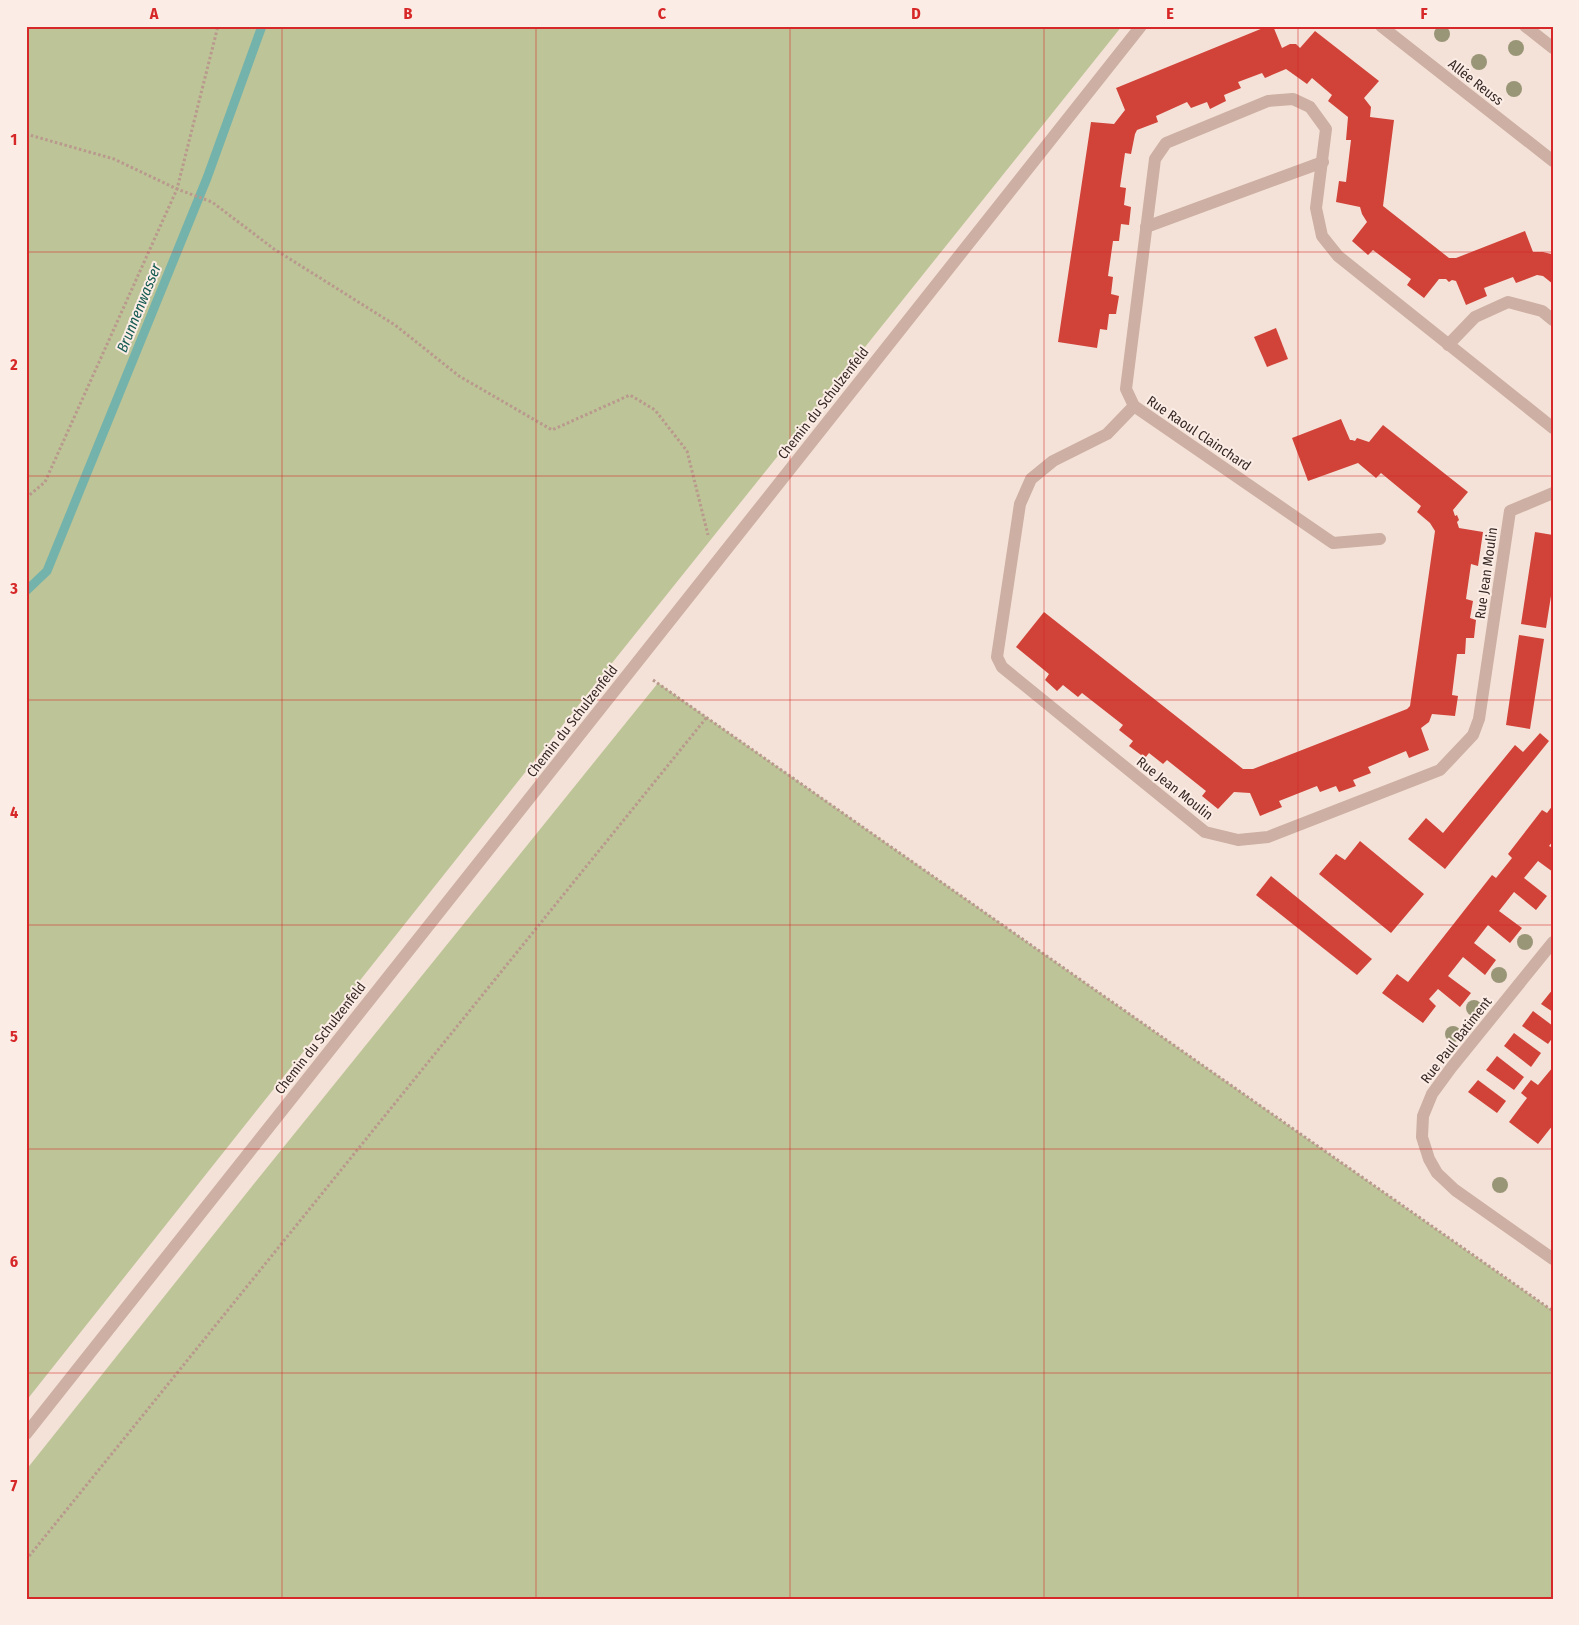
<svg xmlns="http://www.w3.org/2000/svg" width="1579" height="1625" font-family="'Fira Sans Condensed',sans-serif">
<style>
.green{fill:#bdc497}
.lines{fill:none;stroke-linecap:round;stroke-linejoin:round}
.stream{stroke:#74b3ab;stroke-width:9}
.building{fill:#d14238}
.path{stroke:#b9988d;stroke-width:3;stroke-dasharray:2.5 2.5;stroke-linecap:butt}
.minor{stroke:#cdafa3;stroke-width:12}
.tree{fill:#999677}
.grid{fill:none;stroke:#d62828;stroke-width:1;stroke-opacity:0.55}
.labels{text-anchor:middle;stroke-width:4;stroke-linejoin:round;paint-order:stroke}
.street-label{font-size:14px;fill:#372826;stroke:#fbede5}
.water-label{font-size:15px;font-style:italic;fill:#175c54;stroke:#fbede5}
.neatline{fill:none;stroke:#d62828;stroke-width:2}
.grid-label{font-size:16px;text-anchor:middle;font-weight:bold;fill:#d62828}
</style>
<rect width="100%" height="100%" fill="#f4e2d8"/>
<g class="green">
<path d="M26 26H1122L612 663 26 1401Z"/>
<path d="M658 683 1553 1311V1599H26V1470L253 1185Z"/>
</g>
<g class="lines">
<path class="stream" d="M26 591 47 571 207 178 262 26"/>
</g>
<g class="building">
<path d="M1268 26H1273L1282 48 1290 44H1296L1300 48 1315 31 1379 81 1364 98 1371 107 1370 117 1394 120 1383 206 1449 258H1456L1525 231 1533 252H1543L1551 254 1553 252V284L1543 276 1537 275 1516 283 1513 277 1484 288 1487 296 1466 305 1456 281 1452 280 1449 282 1446 279H1439L1424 298 1407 285 1411 279 1373 250 1368 255 1352 241 1367 222 1362 214 1360 207 1336 202 1339 181 1346 182 1351 140H1346L1348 117 1328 101 1332 95 1312 78 1307 84 1286 69 1265 78 1262 73 1238 82 1241 88 1224 95 1226 101 1210 109 1207 102 1191 108 1187 102 1156 116 1158 122 1137 130 1135 134 1131 154 1125 153 1120 187 1126 188 1124 205 1131 207 1129 225 1121 224 1119 241H1113L1108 276 1113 277 1111 294 1119 296 1116 314H1109L1107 330 1100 329 1097 348 1058 342 1091 122 1114 124 1125 110 1116 88Z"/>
<path d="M1276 328 1288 359 1267 367 1254 337Z"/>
<path d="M1341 419 1350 440H1352L1355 441 1357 438 1369 442 1383 425 1468 492 1453 510 1455 516 1457 515 1459 520 1457 522 1459 528 1483 532 1478 566 1471 564 1466 599 1473 601 1470 618 1476 620 1474 638H1466L1465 654H1457L1452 695 1458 696 1455 716 1432 714 1429 722 1421 728 1429 750 1409 758 1406 751 1368 767 1371 773 1353 780 1356 786 1339 792 1336 786 1320 792 1317 786 1279 801 1282 807 1260 816 1250 793 1234 792 1218 809 1202 796 1206 791 1167 760 1163 764 1149 753 1145 758 1129 746 1133 741 1119 730 1123 725 1082 693 1078 697 1063 685 1057 691 1045 680 1049 674 1016 647 1044 612 1243 769H1253L1407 709 1410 706 1435 531 1430 523 1417 512 1421 506 1381 473 1376 478 1358 463 1308 481 1292 438Z"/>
<path d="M1535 532 1553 535V583L1546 628 1521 624Z"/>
<path d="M1519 635 1544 639 1530 729 1506 725Z"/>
<path d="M1540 733 1549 741 1445 869 1408 839 1426 818 1443 833 1515 745 1523 752Z"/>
<path d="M1553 805V841L1549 846 1553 848V872L1538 861 1524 878 1547 896 1536 910 1514 892 1499 911 1522 928 1510 943 1488 925 1474 943 1496 960 1485 975 1463 957 1448 976 1471 993 1460 1007 1438 989 1429 999 1436 1006 1423 1023 1382 993 1397 974 1408 982 1492 875 1496 878 1512 858 1508 854 1542 810 1547 813Z"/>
<path d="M1360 841 1424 894 1391 933 1319 874 1336 854 1345 860Z"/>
<path d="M1271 876 1372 959 1357 975 1256 895Z"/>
<path d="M1553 989V1012L1541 1004Z"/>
<path d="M1533 1011 1553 1026V1037L1548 1044 1522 1026Z"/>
<path d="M1514 1033 1541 1053 1531 1067 1504 1046Z"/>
<path d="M1497 1056 1524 1077 1514 1090 1486 1070Z"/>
<path d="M1553 1067V1125L1538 1144 1509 1122 1527 1098 1521 1093 1531 1080 1538 1085Z"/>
<path d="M1478 1080 1506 1101 1497 1113 1468 1092Z"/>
</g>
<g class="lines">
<g class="path">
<path d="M26 134 114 159 177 189 212 202 274 249 395 325 459 376 552 430 630 395 655 410 687 451 708 535"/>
<path d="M26 498 45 482 177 189 218 26"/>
<path d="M653 680 1553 1311"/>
<path d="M26 1560 707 717"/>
</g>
<g class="minor">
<path d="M1381 26 1553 161"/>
<path d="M1525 26 1553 48"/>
<path d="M1146 227 1323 162"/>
<path d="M1448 345 1475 317 1508 302 1542 311 1553 320"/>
<path d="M1134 406 1107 434 1053 461 1031 479 1020 504 997 657 1002 667 1205 832 1238 840 1268 837 1440 770 1473 735 1479 719 1510 511 1553 493"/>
<path d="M1380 539 1333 543 1134 406 1126 389 1155 159 1166 143 1268 101 1293 99 1310 107 1326 129 1316 208 1322 236 1338 256 1553 428"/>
<path d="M1553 942 1451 1068 1432 1094 1423 1116 1422 1137 1429 1159 1437 1173 1455 1190 1553 1259"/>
<path d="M26 1434 1141 26"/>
</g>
</g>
<g class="tree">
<circle cx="1442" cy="34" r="8"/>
<circle cx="1516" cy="48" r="8"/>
<circle cx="1479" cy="62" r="8"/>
<circle cx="1514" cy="89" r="8"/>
<circle cx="1525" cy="942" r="8"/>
<circle cx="1499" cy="975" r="8"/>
<circle cx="1474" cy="1008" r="8"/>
<circle cx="1453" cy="1034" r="8"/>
<circle cx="1500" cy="1185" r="8"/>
</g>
<path class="grid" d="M282 26V1599M536 26V1599M790 26V1599M1044 26V1599M1298 26V1599M26 252H1553M26 476H1553M26 700H1553M26 925H1553M26 1149H1553M26 1373H1553"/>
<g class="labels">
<g class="street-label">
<text transform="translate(1476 82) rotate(38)" y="5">Allée Reuss</text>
<text transform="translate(823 403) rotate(-52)" y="5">Chemin du Schulzenfeld</text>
<text transform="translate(1199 433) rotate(34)" y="5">Rue Raoul Clainchard</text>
<text transform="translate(1486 573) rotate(-82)" y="5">Rue Jean Moulin</text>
<text transform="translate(572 721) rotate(-52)" y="5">Chemin du Schulzenfeld</text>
<text transform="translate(1175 788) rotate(38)" y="5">Rue Jean Moulin</text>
<text transform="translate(320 1038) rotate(-52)" y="5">Chemin du Schulzenfeld</text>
<text transform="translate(1456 1040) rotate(-52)" y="5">Rue Paul Batiment</text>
</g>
<g class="water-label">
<text transform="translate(139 308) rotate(-68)" y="5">Brunnenwasser</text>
</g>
</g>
<rect width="1579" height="1625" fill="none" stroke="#fbede5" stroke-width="55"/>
<rect x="28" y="28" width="1524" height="1570" class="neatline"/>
<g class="grid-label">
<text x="154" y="19">A</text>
<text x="408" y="19">B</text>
<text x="662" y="19">C</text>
<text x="916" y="19">D</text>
<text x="1170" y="19">E</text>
<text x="1424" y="19">F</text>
<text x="14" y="145">1</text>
<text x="14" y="370">2</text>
<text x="14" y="594">3</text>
<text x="14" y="818">4</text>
<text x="14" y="1042">5</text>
<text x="14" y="1267">6</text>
<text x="14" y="1491">7</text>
</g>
</svg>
